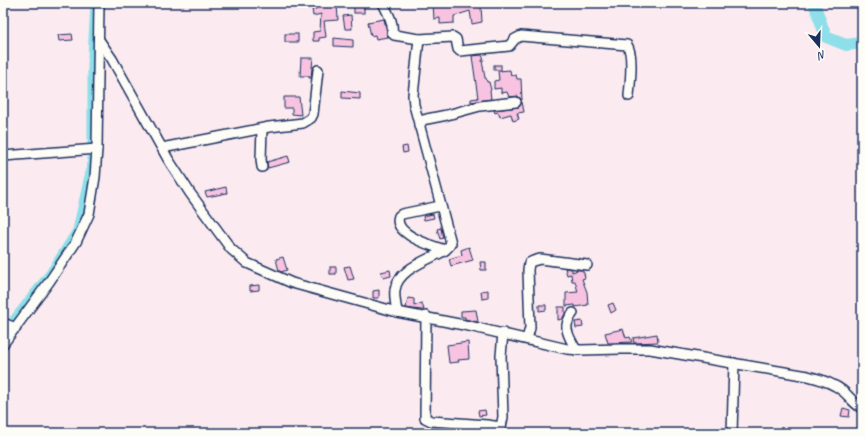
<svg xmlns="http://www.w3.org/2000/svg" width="865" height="436" font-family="Caveat,sans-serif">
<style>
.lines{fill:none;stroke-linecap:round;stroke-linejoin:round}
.canal{stroke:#8edfe9;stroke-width:7}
.river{stroke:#8edfe9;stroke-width:12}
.building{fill:#f7c3e0;stroke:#1b2f5e}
.minor-casing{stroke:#1b2f5e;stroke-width:12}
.minor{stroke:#fdfcf7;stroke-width:9}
</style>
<rect width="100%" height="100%" fill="#fbebf0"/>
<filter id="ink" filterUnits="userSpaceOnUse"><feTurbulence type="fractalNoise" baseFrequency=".025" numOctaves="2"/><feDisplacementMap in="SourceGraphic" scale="8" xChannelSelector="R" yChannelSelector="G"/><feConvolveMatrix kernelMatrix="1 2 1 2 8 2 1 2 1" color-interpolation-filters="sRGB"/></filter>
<g filter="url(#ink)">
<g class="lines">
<path class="canal" d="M3 332 49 273 76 230 91 162V57L94 3"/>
<path class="river" d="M814 3 826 37 846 45 862 43"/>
</g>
<g class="building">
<path d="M315 3H337L338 20 324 21 326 37 319 38V41H313V32L320 31 321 14 313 16 312 9H316Z"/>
<rect x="354" y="3" width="10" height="10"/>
<path d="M433 3H447V7L454 5 455 7 472 3H479V6H481L482 22 472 24 470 11 454 16V23L440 24V18L434 19Z"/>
<path d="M351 15 352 29H345L343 16Z"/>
<path d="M384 19 388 37 376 39 375 35 371 36 368 22Z"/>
<path d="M72 34 73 40 59 41 58 35Z"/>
<rect x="285" y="34" width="13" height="8"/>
<path d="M334 38 353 40V47L334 46Z"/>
<path d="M482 55 484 60H482L485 78H486L487 82H489L491 90H490L491 99 471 102V99L478 98 472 56Z"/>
<path d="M301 58H313L311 78H309V76H300Z"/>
<rect x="494" y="65" width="7" height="5"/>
<path d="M510 70 511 76 516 75 517 79H521L522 100 518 96 509 97 507 92 501 93V88L494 89V81L499 80 498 71Z"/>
<path d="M342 91 360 93V99L342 98Z"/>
<path d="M284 97H299L301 115 292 114V108H284Z"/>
<path d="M522 102 524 112 517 113 519 119 513 121 511 114 500 117 498 112 495 113 494 110 519 107Z"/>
<path d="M407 146 408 152 403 153 402 147Z"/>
<path d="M288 156 290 162 268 168 267 162Z"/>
<path d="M226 187 227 193 207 197 205 192Z"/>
<path d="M433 214 434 218 424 220 423 216Z"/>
<path d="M441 228 443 238 440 239 437 229Z"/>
<path d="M469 247 473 260 451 266 449 259 462 255 461 250Z"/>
<path d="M283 257 287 270 281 272 279 271 276 259Z"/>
<path d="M480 262H486V270H481Z"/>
<path d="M350 266 354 279 348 280 344 267Z"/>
<rect x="330" y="267" width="6" height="7"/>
<path d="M565 268 572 269V272L578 270H582L584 273 585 278 582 279 587 292 588 305 575 307V305L566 306V293L578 292 575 281H572L571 274 567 275Z"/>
<path d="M390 270 391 276 383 278 381 272Z"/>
<path d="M259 285V290L250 291V286Z"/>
<path d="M379 290V298H373V291Z"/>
<path d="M488 290V298L482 299 481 291Z"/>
<path d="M408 298 414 299V306L422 303 424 310H421L406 308Z"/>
<path d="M613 303 616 310 611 313 608 305Z"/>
<path d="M539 305H546V310L539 311Z"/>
<path d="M558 307H565V314L562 319 558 320Z"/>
<path d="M476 310 478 322 465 319V317H461V311Z"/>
<path d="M582 321 583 327 576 328 575 322Z"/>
<path d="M623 329 626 338 630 337 632 342 608 343 605 333Z"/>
<path d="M657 334 658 342 634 343 633 338Z"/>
<path d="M468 342 469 359 458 360 459 362 449 363 447 345Z"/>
<path d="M843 408 850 410 849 417 841 416Z"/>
<path d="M485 410 486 415 479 416 478 411Z"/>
</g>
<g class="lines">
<defs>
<g id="minor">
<path d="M383 3C387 12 394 22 392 32L394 35 419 39 453 37 456 39 458 49 460 51 509 46 515 39 521 36 627 45C634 54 630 84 629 96"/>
<path d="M99 40 112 59 168 159 190 193 231 249 247 263 292 283 397 312 469 326 567 349 581 350 621 349H650L808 376C820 379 833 383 843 391 850 397 854 404 862 408"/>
<path d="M419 126 423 120 427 119 447 115 480 106 516 102"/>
<path d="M262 129 261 159 262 167"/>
<path d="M162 148 269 127 303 123 311 118 313 114 318 70"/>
<path d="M3 156 97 149"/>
<path d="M440 206 402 214 399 216C392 234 432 246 445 250"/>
<path d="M397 312C396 305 394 297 395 290 397 272 422 262 436 255 442 252 448 250 451 243L414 105 413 95 419 39"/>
<path d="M573 313C561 327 569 336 576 350"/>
<path d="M426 316 425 418 431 421 487 425 501 427"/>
<path d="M3 323 16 328"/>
<path d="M527 339 530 328 528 270 529 263 533 261 540 259 587 265"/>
<path d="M3 344 49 282 76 242 89 214 95 177 97 149 99 3"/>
<path d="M500 432 503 417 501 356 503 333"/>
<path d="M732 433 734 363"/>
</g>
</defs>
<use href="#minor" class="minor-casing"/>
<use href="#minor" class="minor"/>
</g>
</g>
<rect width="865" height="436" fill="none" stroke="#fdfcf7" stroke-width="16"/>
<rect x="8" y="8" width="849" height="420" fill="none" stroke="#1b2f5e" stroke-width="1.5" filter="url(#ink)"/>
<g transform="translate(819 46) rotate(161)" stroke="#fdfcf7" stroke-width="3" paint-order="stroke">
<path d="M0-3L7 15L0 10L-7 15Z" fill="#1b2f5e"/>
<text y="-6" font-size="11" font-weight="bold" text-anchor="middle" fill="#1b2f5e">N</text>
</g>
</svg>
